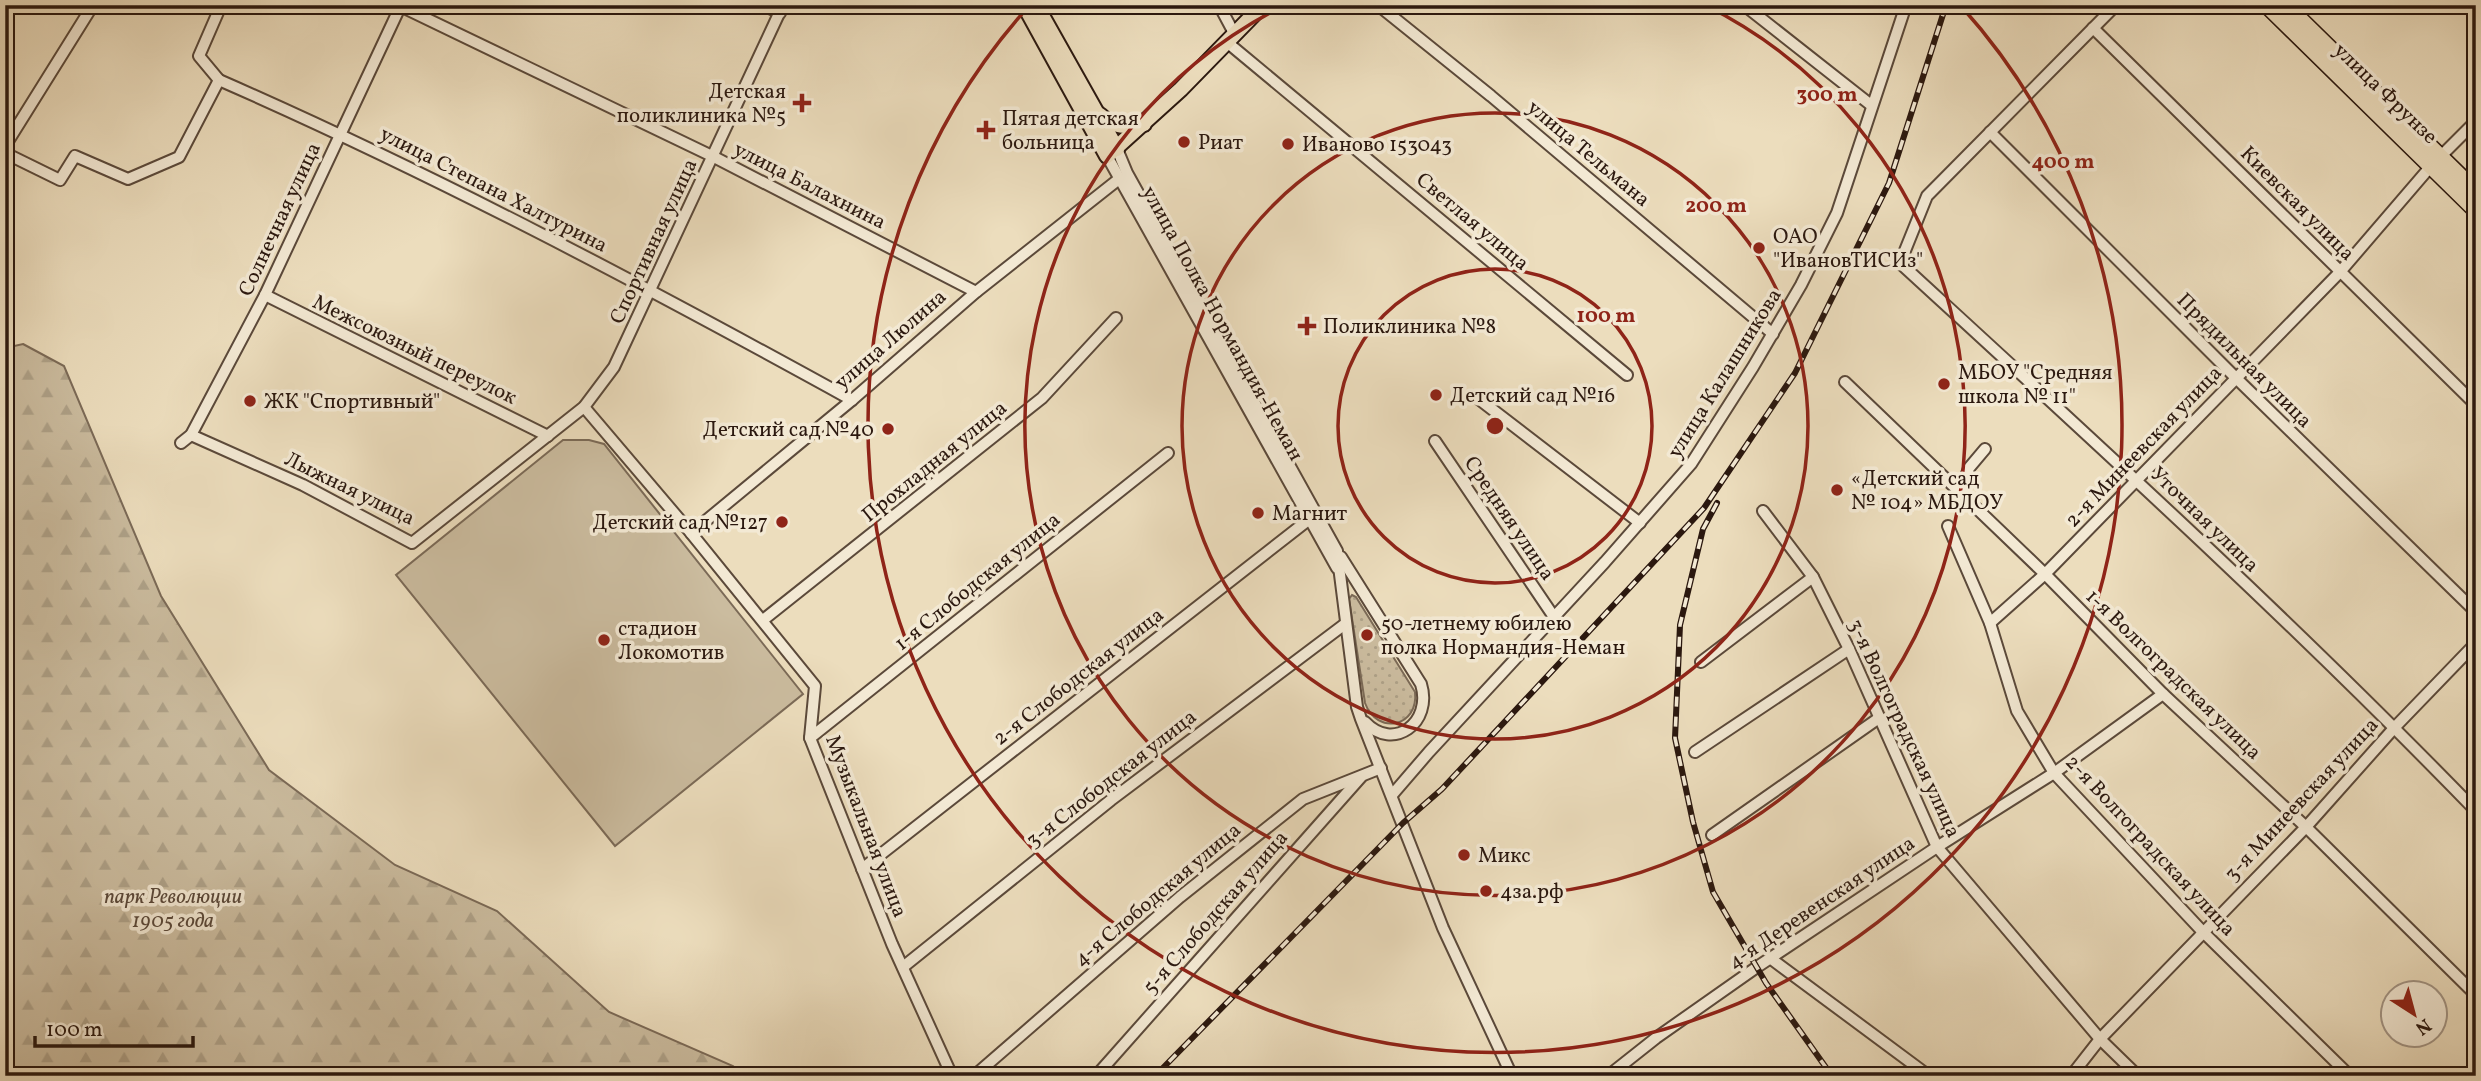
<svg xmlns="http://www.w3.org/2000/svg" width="2481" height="1081" font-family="Vollkorn,serif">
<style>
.grass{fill:url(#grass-dots);stroke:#7b6a57;stroke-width:2}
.forest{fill:url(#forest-firs);stroke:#7b6a57;stroke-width:2}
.pitch{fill:#cbbc9f;stroke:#7b6a57;stroke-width:2}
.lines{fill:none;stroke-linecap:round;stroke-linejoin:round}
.minor-casing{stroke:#5b493a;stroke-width:14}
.major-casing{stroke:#2b180f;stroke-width:18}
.highway-casing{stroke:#2b180f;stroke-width:19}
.minor{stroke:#f3e9d4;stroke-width:10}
.major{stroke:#ecddbd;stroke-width:14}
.highway{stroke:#ecddbd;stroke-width:16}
.rail-casing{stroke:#2b180f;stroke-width:6}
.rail{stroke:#f3e9d4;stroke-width:3.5;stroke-dasharray:10;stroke-linecap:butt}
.ring{fill:none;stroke:#8f2418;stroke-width:3.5}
.poi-dot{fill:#8f2418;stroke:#f3e9d4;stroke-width:2.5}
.labels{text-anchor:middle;stroke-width:7;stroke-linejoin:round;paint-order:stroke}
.poi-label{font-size:21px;fill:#2b180f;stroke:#f3e9d4;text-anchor:start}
.street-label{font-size:21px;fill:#2b180f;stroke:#f3e9d4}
.park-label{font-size:21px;font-style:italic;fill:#5b493a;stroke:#f3e9d4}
.centre{fill:#8f2418;stroke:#f3e9d4;stroke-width:3.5}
.ring-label{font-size:21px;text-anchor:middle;font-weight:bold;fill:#8f2418;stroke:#f3e9d4;stroke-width:7;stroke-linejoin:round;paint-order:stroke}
</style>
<defs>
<pattern id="grass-dots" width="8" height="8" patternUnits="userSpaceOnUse" patternTransform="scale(1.75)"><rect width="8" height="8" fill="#cbbc9f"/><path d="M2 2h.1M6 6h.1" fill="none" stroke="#aea188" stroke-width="1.8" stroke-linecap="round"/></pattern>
<pattern id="forest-firs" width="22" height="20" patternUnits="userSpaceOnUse" patternTransform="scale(1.75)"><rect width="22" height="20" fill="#cbbc9f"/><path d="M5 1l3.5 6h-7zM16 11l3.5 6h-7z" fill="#aea188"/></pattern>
</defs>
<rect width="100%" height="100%" fill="#ecddbd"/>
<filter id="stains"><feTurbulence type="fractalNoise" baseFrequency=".00286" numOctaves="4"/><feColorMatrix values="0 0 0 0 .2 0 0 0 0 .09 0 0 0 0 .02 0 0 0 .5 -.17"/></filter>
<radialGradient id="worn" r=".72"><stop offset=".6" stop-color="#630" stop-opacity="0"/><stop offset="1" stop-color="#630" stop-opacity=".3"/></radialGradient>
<path class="grass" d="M1352 595 1356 597 1415 692C1419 727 1377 736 1365 703L1349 599Z"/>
<path class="forest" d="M23 344 64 366 161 596 269 770 395 865 497 911 609 1012 733 1066 745 1076H5V348Z"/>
<path class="pitch" d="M563 440H589L604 444 803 694 615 846 396 575Z"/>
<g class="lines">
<defs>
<g id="minor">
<path d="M398 5 714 157 976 292"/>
<path d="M763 5 780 13"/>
<path d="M1219 5 1235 35"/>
<path d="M1378 5 1491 96 1773 334"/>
<path d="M1744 5 1871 105"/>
<path d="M2116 5 1927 196 1900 263C2095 442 2292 621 2476 811"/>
<path d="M2093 28 2476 405"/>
<path d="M1228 43 1627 375"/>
<path d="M219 80C436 175 645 286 852 400"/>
<path d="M1990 132 2236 378 2476 612"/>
<path d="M5 146 93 5"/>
<path d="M1117 149 1127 173 1337 551 1357 707 1361 719 1443 928 1512 1076"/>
<path d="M5 153 60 180 75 156 128 179 179 157 219 80 199 56 219 10 229 5"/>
<path d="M1107 156 1337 568"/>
<path d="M2440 157 2476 121"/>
<path d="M265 295 548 436"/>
<path d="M1845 382 2045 574 2163 694 2306 827 2476 995"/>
<path d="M1480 400 1640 523"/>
<path d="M584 407 691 533 815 686 810 738 892 944 952 1076"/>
<path d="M191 435 303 485 412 543 584 407 614 367 783 5"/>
<path d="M1435 441 1554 617"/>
<path d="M181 443 191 435 265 295 401 5"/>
<path d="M1960 493 1969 468 1985 449"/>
<path d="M1763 511 1813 577 1849 649 1937 847 2100 1039 2138 1076"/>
<path d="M1948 526 1990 623 2017 711 2054 773 2202 931 2350 1076"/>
<path d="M691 533 852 400 976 292 1119 179"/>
<path d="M1341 557 1421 684C1433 723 1393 752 1365 722"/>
<path d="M763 620 1042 398 1116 318"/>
<path d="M1990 623 2045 574 2340 272 2431 166"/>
<path d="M1701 662 1813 577"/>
<path d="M810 738 1168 453"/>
<path d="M1695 752 1849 649"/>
<path d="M1392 795 1429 752 1605 562 1691 464 1753 367 1801 285 1837 213 1906 5"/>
<path d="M1712 835 1879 718"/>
<path d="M862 869 1316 514"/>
<path d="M1770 958 1929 1076"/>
<path d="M903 967 1111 800 1345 624"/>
<path d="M974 1076 1180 897 1303 799 1381 768"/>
<path d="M1096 1076 1361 777"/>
<path d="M1608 1076 1656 1038 1757 967 1937 847 2054 773 2163 694"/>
<path d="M2071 1076 2100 1039 2306 827 2395 727 2476 643"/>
</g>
<g id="major">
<path d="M1024 5 1107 156 1181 89 1263 5"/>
<path d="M1036 5 1117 149"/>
<path d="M1100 115C1113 128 1127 127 1144 124"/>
</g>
<g id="highway">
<path d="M2267 5 2476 210"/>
<path d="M2285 5 2476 192"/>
</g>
</defs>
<use href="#minor" class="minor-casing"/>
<use href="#major" class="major-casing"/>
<use href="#highway" class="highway-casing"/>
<use href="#minor" class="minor"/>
<use href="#major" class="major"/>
<use href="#highway" class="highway"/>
<defs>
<g id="rail">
<path d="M1717 503 1703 529 1680 625 1675 738 1693 822 1713 892 1766 983 1832 1076"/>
<path d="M1155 1076 1403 823 1442 789 1704 508 1795 373 1889 183 1946 5"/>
</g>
</defs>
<use href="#rail" class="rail-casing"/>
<use href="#rail" class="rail"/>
</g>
<g class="ring">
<circle cx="1495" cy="426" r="157"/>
<circle cx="1495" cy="426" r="313"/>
<path d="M1705 5A470 470 0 1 1 1285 5"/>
<path d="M1961 6A627 627 0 1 1 1029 6"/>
</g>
<g class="poi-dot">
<path d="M798.5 92.5h7v7h7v7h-7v7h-7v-7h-7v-7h7z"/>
<path d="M982.5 119.5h7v7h7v7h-7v7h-7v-7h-7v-7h7z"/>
<circle cx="1184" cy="142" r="7"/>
<circle cx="1288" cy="144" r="7"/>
<circle cx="1759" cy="248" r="7"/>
<path d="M1303.5 315.5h7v7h7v7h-7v7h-7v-7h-7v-7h7z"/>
<circle cx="1944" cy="384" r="7"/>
<circle cx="1436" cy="395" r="7"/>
<circle cx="250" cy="401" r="7"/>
<circle cx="888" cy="429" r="7"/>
<circle cx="1837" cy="490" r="7"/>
<circle cx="1258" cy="513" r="7"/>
<circle cx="782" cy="522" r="7"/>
<circle cx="1367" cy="635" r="7"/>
<circle cx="604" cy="640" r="7"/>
<circle cx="1464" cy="855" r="7"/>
<circle cx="1486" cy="891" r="7"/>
</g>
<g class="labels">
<g class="poi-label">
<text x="786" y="98" text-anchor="end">Детская<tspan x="786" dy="24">поликлиника №5</tspan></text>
<text x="1002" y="125">Пятая детская<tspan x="1002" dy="24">больница</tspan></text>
<text x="1198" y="149">Риат</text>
<text x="1302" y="151">Иваново 153043</text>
<text x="1773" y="243">ОАО<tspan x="1773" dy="24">"ИвановТИСИз"</tspan></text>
<text x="1323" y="333">Поликлиника №8</text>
<text x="1958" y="379">МБОУ "Средняя<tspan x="1958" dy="24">школа № 11"</tspan></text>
<text x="1450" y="402">Детский сад №16</text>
<text x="264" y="408">ЖК "Спортивный"</text>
<text x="874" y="436" text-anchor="end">Детский сад №40</text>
<text x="1851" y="485">«Детский сад<tspan x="1851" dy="24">№ 104» МБДОУ</tspan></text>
<text x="1272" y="520">Магнит</text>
<text x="768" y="529" text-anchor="end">Детский сад №127</text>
<text x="1381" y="630">50-летнему юбилею<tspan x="1381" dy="24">полка Нормандия-Неман</tspan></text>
<text x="618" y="635">стадион<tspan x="618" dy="24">Локомотив</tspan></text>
<text x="1478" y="862">Микс</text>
<text x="1500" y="898">4за.рф</text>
</g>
<g class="street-label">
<text transform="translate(2386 93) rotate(44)" y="7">улица Фрунзе</text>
<text transform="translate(1589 153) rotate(40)" y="7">улица Тельмана</text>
<text transform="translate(810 185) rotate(27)" y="7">улица Балахнина</text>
<text transform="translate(494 189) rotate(27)" y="7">улица Степана Халтурина</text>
<text transform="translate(2298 203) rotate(45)" y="7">Киевская улица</text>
<text transform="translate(279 219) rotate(-65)" y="7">Солнечная улица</text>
<text transform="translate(1473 221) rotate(40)" y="7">Светлая улица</text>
<text transform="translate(653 241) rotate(-65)" y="7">Спортивная улица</text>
<text transform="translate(1223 323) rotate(61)" y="7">улица Полка Нормандия-Неман</text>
<text transform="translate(890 339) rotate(-41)" y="7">улица Люлина</text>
<text transform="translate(415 349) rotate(26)" y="7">Межсоюзный переулок</text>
<text transform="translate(2245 360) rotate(45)" y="7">Прядильная улица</text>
<text transform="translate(1724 373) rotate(-58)" y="7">улица Калашникова</text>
<text transform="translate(2143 446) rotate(-46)" y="7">2-я Минеевская улица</text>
<text transform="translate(934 461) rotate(-39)" y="7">Прохладная улица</text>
<text transform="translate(350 488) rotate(26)" y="7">Лыжная улица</text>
<text transform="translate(1510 518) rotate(56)" y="7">Средняя улица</text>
<text transform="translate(2205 519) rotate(44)" y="7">Уточная улица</text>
<text transform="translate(977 581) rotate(-39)" y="7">1-я Слободская улица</text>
<text transform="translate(2174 674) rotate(44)" y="7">1-я Волгоградская улица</text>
<text transform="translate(1078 676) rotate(-38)" y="7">2-я Слободская улица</text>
<text transform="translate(1905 728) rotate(65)" y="7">3-я Волгоградская улица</text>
<text transform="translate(1111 778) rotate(-38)" y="7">3-я Слободская улица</text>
<text transform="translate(2301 799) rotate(-47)" y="7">3-я Минеевская улица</text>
<text transform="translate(867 826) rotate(69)" y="7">Музыкальная улица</text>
<text transform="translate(2151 845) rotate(47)" y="7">2-я Волгоградская улица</text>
<text transform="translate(1157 894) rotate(-40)" y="7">4-я Слободская улица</text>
<text transform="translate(1821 902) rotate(-34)" y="7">4-я Деревенская улица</text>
<text transform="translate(1215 912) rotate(-49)" y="7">5-я Слободская улица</text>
</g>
<g class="park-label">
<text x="173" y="903">парк Революции<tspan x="173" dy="24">1905 года</tspan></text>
</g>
</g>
<circle cx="1495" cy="426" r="10" class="centre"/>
<g class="ring-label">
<text x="1827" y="101">300 m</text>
<text x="2063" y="168">400 m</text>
<text x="1716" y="212">200 m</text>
<text x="1606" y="322">100 m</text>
</g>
<rect width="2481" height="1081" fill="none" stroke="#ecddbd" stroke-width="28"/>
<rect x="7" y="7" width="2467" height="1067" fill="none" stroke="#2b180f" stroke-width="3.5"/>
<rect x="14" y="14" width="2453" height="1053" fill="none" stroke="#2b180f" stroke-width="2"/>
<g transform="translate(2414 1014) rotate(144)"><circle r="33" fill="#f3e9d4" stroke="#a39585" stroke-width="2"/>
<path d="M0-5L12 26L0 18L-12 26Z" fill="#8f2418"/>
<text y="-10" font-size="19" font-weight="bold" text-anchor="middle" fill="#2b180f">N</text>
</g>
<path d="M35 1036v10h158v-10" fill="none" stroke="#2b180f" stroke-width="3.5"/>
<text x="46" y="1036" font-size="21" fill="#2b180f" stroke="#f3e9d4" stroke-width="5" paint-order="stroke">100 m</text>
<rect width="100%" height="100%" filter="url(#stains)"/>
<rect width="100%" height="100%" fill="url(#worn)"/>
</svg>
